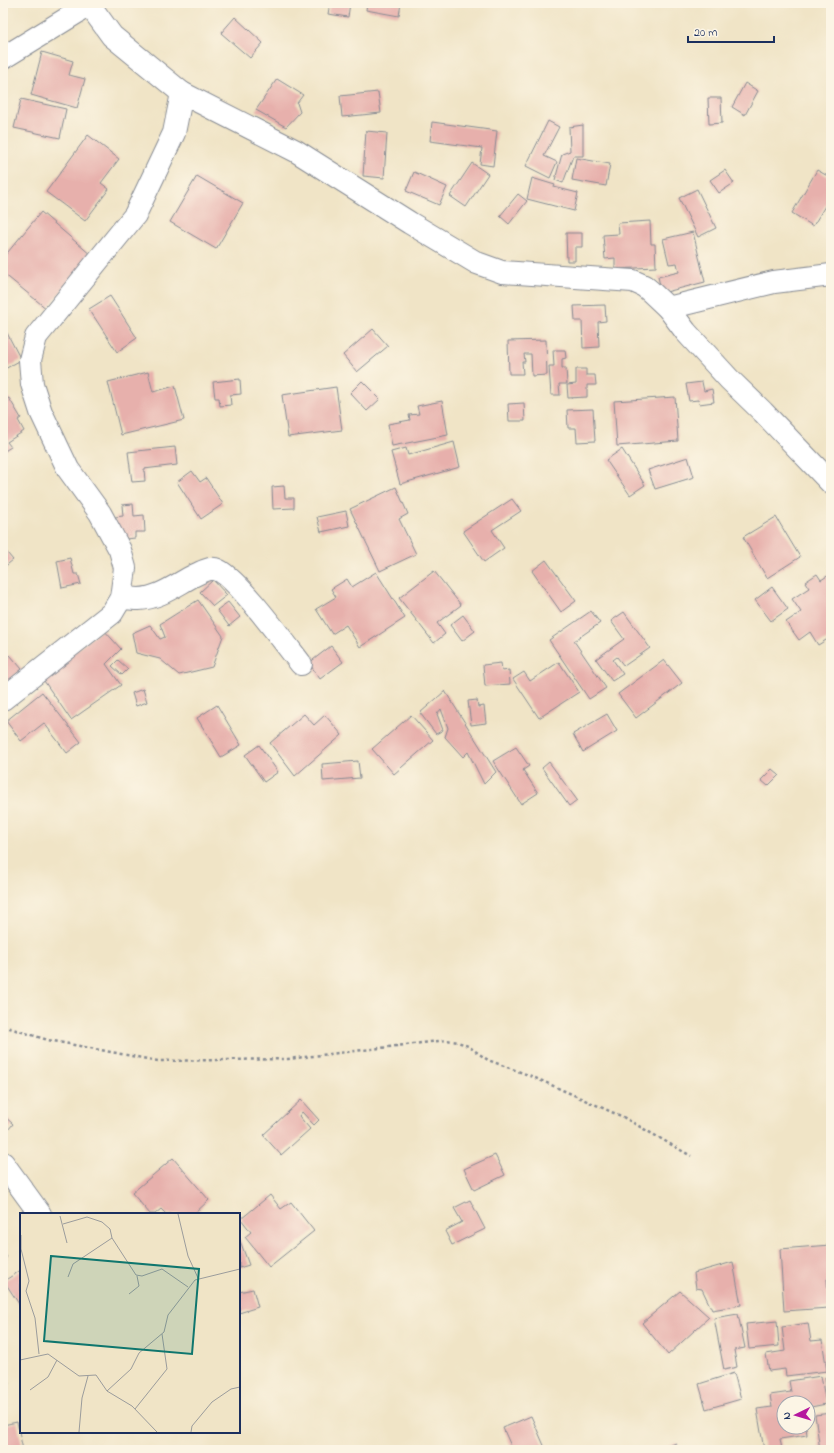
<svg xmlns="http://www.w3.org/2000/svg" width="834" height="1453" font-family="'Indie Flower',sans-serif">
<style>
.building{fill:#e7b0ac}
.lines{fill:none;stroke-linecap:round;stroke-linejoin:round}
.minor-casing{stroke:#868a92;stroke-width:24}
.path{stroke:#868a92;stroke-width:2.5;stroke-dasharray:3 3;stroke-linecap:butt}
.minor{stroke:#fff;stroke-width:22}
.inset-road{fill:none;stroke:#9b9c9c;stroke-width:1}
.view{fill:#0f766e;fill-opacity:0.15;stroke:#0f766e;stroke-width:2}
.inset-edge{fill:none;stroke:#1b2f5e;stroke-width:2}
</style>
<rect width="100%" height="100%" fill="#fcf5e5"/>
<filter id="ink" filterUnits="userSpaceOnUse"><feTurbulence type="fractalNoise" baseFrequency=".025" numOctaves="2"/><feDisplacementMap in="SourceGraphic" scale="8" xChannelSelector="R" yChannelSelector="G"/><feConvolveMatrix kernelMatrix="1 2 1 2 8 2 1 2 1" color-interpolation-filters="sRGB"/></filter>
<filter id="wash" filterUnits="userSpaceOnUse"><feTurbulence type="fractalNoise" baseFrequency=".012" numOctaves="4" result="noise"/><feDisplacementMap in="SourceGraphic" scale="16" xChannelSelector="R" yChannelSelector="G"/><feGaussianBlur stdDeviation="0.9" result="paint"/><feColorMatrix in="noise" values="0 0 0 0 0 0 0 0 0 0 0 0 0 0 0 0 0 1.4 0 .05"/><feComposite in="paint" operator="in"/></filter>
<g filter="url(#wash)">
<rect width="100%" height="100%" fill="#f0e4c6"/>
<g id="blocks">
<g class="building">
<path d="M330 3H350L348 17 328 14Z"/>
<path d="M367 3H401L399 16 366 10Z"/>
<path d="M235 17 263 43 250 58 221 33Z"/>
<path d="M42 52 73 61 69 75 85 79 77 108 31 95Z"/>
<path d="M277 79 303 95 297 103 300 112 286 127 256 110Z"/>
<path d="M745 83 758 91 745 115 732 107Z"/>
<path d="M378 92 381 113 342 117 340 96Z"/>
<path d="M708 98H721L722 123 709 124Z"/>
<path d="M21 99 66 109 60 138 14 128Z"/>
<path d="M548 121 559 127 544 156 557 162 550 178 526 166Z"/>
<path d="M432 122 497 131 493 166 480 164 482 148 430 141Z"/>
<path d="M583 125V156H573L563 183 555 180 562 154 570 151 569 127Z"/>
<path d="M366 131 387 133 384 178 363 176Z"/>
<path d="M88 135 119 159 101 183 109 189 85 221 46 192Z"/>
<path d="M576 158 610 164 606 186 572 180Z"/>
<path d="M472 163 488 174 466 207 450 196Z"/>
<path d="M725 170 734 183 719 193 710 180Z"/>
<path d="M817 170 831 178V196L813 226 792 213Z"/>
<path d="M414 172 447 187 439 205 406 191Z"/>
<path d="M197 176 243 203 216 249 170 222Z"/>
<path d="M532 178 555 185 554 187 578 193 574 211 527 199Z"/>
<path d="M697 189 716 228 698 237 679 198Z"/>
<path d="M518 194 527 201 509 224 500 216Z"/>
<path d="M41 212 91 255 47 309 3 273V258Z"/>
<path d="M650 221 651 244H655L656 267 615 269V258L605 259 603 235 619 234 618 223Z"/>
<path d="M693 232 705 282 662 293 658 277 679 272 677 263 669 264 663 239Z"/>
<path d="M566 233H582V247H575V261H567Z"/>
<path d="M110 296 137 338 117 352 89 309Z"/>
<path d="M605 305 606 321 598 322 599 347 583 348 582 321H575L574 306Z"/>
<path d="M373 329 388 346 357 372 343 355Z"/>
<path d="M7 333 21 360 3 370V335Z"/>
<path d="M546 340 547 375 532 376 531 354H524L525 362H522L523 374H509L508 341Z"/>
<path d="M553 350H565L566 358 562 359V368H566L567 384H559L560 395H551L549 366H554Z"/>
<path d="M576 369H586V375H595L596 385H587V397L568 398 567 385 576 384Z"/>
<path d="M148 372 153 392 175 386 184 420 121 435 108 382Z"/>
<path d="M240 379 241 394 230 395 231 405 220 406 219 398H215L213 382Z"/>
<path d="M362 381 380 399 367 411 350 393Z"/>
<path d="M702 382 704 391 712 389 714 402 699 404 698 400 689 401 686 384Z"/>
<path d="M336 387 342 430 288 437 282 395Z"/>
<path d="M675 397 678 441 617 446 614 401Z"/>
<path d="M9 398 21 418 18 420 24 431 7 442 11 447 3 452V401Z"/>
<path d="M442 401 448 435 392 446 388 424 410 420 409 415 419 414 417 406Z"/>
<path d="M524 403 525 421H509L508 404Z"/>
<path d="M593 409 595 441 577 442 576 428H568L567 410Z"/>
<path d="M454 442 460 467 400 484 391 452 406 448 408 455Z"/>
<path d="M175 447 177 465 144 469 145 481 132 482 128 452Z"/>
<path d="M622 449 645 485 630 495 606 460Z"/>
<path d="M688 457 694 477 655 489 648 470Z"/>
<path d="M192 471 200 482 206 478 223 504 201 519 177 482Z"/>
<path d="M284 486 285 498H294V508L273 509 272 487Z"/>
<path d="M396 487 408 514 399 519 416 554 380 571 350 509Z"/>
<path d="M512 499 521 511 492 530 504 548 484 562 463 531Z"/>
<path d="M133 504 134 516 144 515 145 532H135V538L117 540 115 517 123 516 122 505Z"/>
<path d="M346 511 349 526 321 532 317 517Z"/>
<path d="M776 517 800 557 767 578 743 537Z"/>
<path d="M3 548 13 560 3 568Z"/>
<path d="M70 558 74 574H78L81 584 62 588 57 561Z"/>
<path d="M546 560 576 601 561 612 532 571Z"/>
<path d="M434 571 461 605 437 623 445 634 434 643 399 598Z"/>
<path d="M376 572 405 618 360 647 346 625 332 634 316 609 336 597 331 589 347 579 352 587Z"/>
<path d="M817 574 821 580 829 575 831 579V637L818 645 810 632 799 640 786 622 801 612 792 599 809 588 805 582Z"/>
<path d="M213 580 227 595 213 606 200 592Z"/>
<path d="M772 587 788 609 771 621 755 600Z"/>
<path d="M198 600 223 636 212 667 179 675 160 659 136 653 132 633 150 625 160 639 165 637 160 624Z"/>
<path d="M228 602 240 617 229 626 217 610Z"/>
<path d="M591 611 600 623 574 641 606 688 589 699 549 640Z"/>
<path d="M624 612 650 648 624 666 617 657 613 660 623 674 612 681 596 659 624 639 611 621Z"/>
<path d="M463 615 475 631 462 641 450 625Z"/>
<path d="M103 629 121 649 106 664 121 685 71 720 42 678Z"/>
<path d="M331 646 343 662 320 679 309 663Z"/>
<path d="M10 655 22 669 3 687V661Z"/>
<path d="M118 660 128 669 122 675 112 666Z"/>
<path d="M664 660 682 683 636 718 618 694Z"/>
<path d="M559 662 579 692 539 718 513 679 524 672 530 681Z"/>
<path d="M501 663 502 671 509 670 510 684 485 686 483 665Z"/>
<path d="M143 689 147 702 136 706 132 693Z"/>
<path d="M445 691 496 772 484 784 468 752 463 757 445 737 448 728 441 709 437 714 443 730 436 734 420 713Z"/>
<path d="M42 692 81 742 67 753 44 723 21 741 6 721Z"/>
<path d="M477 700 478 707 484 706 486 723 471 725 468 701Z"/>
<path d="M217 705 241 745 221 757 197 718Z"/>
<path d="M304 714 314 725 325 715 342 735 295 776 270 743Z"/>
<path d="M607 714 617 731 583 752 573 734Z"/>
<path d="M411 715 433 740 394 774 372 749Z"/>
<path d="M259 745 278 772 264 782 245 755Z"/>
<path d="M516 747 529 766 523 770 538 793 521 804 493 761Z"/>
<path d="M358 761 360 778 323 781 322 764Z"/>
<path d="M549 762 577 800 569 806 542 768Z"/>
<path d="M772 769 779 775 768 786 761 780Z"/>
<path d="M301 1100 319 1120 314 1125 302 1112 299 1116 310 1129 281 1155 263 1135Z"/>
<path d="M3 1115 13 1124 3 1136Z"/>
<path d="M495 1155 505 1175 474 1190 464 1169Z"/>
<path d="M173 1158 209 1200 194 1214H166L161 1209 155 1214H150L132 1193Z"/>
<path d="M270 1195 281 1209 291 1202 314 1231 269 1267 245 1237 251 1232 241 1219Z"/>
<path d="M470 1200 485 1229 452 1245 445 1231 462 1222 454 1208Z"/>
<path d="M239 1238 249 1265 239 1268Z"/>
<path d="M831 1245V1279H827L829 1308 784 1311 780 1249Z"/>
<path d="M3 1252 7 1257 3 1261Z"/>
<path d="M733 1262 741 1305 712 1310 702 1289 696 1288 694 1273Z"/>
<path d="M21 1270V1307L4 1281Z"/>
<path d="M253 1289 258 1307 239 1313V1292Z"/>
<path d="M680 1291 709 1317 668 1355 642 1323Z"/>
<path d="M738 1314 745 1348 734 1350 737 1367 724 1370 714 1318Z"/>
<path d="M777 1321 779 1346 749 1349 746 1324Z"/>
<path d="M808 1323 811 1341 822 1340 827 1371 786 1376 785 1369 769 1371 766 1354 785 1351 782 1327Z"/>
<path d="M831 1359V1387H826L825 1377H829L827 1360Z"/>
<path d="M3 1366 9 1384 3 1386Z"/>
<path d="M734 1373 741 1399 706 1409 699 1384Z"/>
<path d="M821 1376 826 1404 811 1407 813 1419 808 1420V1403H784V1427H806L807 1435 780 1439 782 1449 764 1450 757 1409 772 1407 770 1395 791 1392 789 1381Z"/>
<path d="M831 1413V1450H820L815 1415Z"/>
<path d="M531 1416 546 1450H502L511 1446 503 1428Z"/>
<path d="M17 1422 23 1450H3V1425Z"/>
<path d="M676 1443 679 1450H660Z"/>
</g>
</g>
</g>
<g filter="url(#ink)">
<use href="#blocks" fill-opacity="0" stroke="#868a92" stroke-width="1"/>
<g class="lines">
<defs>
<g id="minor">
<path d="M88 3 112 36 182 93 296 151 410 223 477 263 502 272 633 281 644 286 650 291 668 308 686 332 729 379 763 412 831 483"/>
<path d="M3 58 89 5"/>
<path d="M668 308 774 282 831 275"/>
<path d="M121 598C127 598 133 599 139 599 160 598 177 584 195 575 201 572 209 568 215 569 234 573 287 646 301 664"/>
<path d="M3 699 112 613 121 598 125 568 120 550 100 513 68 469 41 412 32 384 30 360 36 337 135 215 174 133 182 93"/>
<path d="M3 1163 40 1214"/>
</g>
</defs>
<use href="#minor" class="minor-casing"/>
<path class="path" d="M3 1026 48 1040 158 1061 288 1059 447 1040 458 1042 468 1046 488 1060 531 1076 623 1117 691 1156"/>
<use href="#minor" class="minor"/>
</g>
</g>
<g transform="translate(20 1213)">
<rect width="220" height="220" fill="#f0e4c6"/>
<path class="inset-road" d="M158 1 168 43 178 65M40 3 47 30M43 11 67 4 82 9 90 16 92 25 116 62 122 63 142 56 168 74M1 22V36L9 68 6 78 15 105 19 141M48 64 53 51 92 25M109 81 119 73 117 63M0 147 28 141 59 163 76 162 87 178 112 193 137 219M10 177 28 164 37 147M87 178 111 156 119 140 144 119 148 102 175 67 220 56M115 196 147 156 142 121M59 219 62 185 68 163M171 219 172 213 192 189 211 176 220 174"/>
<path class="view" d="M31 43 179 56 172 141 24 128Z"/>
<rect width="220" height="220" class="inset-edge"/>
</g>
<rect width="834" height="1453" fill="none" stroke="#fcf5e5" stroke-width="16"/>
<g transform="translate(796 1415) rotate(265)"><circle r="19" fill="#fcf5e5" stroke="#a2a6af"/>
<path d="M0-3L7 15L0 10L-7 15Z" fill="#b5179e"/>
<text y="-6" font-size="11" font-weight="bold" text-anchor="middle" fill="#1b2f5e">N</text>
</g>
<path d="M688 36v6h86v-6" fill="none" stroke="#1b2f5e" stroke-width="2"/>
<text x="694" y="36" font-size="12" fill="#1b2f5e" stroke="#fcf5e5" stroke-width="3" paint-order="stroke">20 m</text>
</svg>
